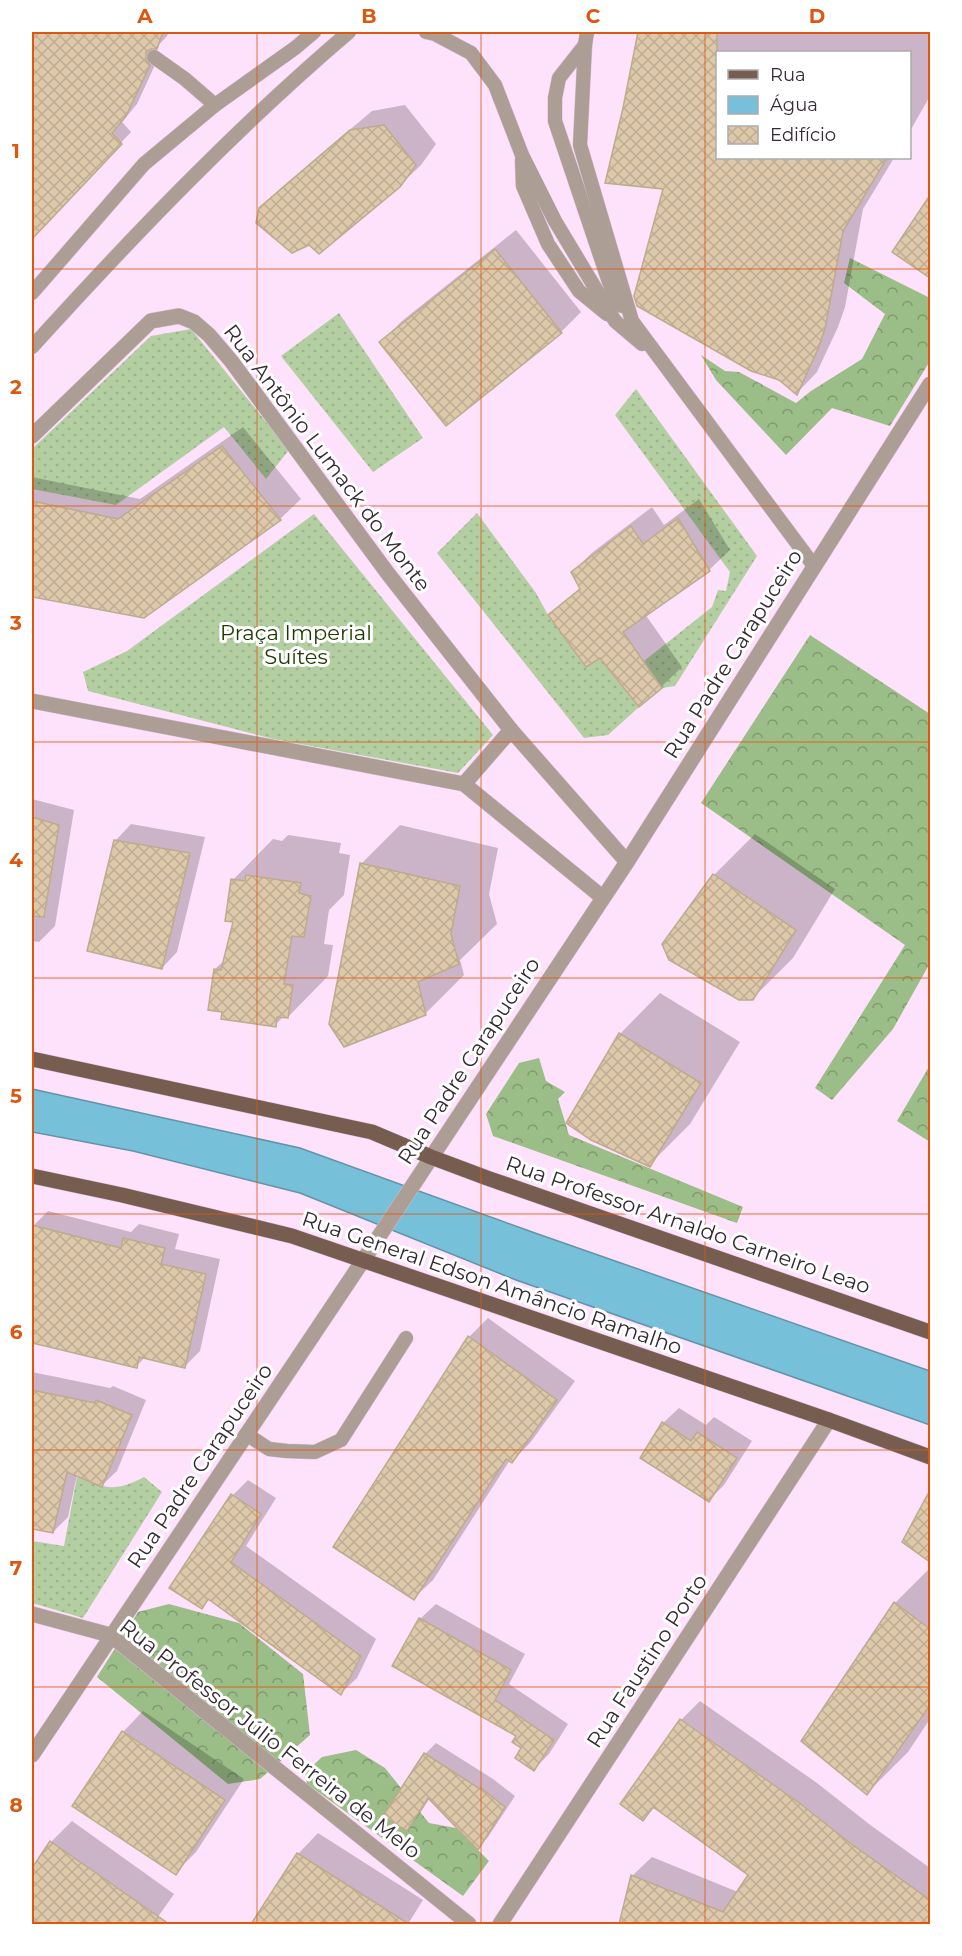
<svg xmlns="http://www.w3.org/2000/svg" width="962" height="1956" font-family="Montserrat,sans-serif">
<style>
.grass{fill:url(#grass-dots)}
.forest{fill:url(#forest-crowns)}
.water{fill:#76c0d9;stroke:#6293a8;stroke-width:1.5}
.shadow{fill:#0003}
.building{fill:url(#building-cross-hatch);stroke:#bfaa8d;stroke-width:1.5}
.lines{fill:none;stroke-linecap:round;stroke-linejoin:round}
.service-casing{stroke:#dac0d7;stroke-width:15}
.minor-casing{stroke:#dac0d7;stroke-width:16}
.tertiary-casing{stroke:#dac0d7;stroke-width:16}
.primary-casing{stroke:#dac0d7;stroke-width:16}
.service{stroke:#ac9d95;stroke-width:14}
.minor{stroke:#ac9d95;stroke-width:15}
.tertiary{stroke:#ac9d95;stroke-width:15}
.primary{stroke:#765d4f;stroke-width:15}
.grid{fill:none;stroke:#df570e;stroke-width:1.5;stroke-opacity:0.55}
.labels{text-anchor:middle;stroke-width:6;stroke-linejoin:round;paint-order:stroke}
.street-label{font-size:21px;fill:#352a34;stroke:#fff}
.park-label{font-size:21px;fill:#1d3b01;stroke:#fff}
.neatline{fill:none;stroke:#df570e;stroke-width:2}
.grid-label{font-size:20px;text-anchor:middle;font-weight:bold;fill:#df570e}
</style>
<defs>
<pattern id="grass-dots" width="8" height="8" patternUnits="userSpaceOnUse" patternTransform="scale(1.5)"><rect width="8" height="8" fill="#b3cfa2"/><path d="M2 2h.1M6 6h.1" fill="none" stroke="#9bb28c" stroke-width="1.8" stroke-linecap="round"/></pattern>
<pattern id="forest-crowns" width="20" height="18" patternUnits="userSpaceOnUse" patternTransform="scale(1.5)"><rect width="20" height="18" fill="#9bbd87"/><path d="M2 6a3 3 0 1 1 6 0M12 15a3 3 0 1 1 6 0" fill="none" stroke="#7f9a6f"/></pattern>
<pattern id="building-cross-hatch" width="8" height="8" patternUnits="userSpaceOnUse" patternTransform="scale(1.5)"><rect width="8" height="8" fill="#dec8aa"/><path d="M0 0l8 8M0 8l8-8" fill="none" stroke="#bfac93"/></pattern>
</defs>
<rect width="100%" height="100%" fill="#fee1fb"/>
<g class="grass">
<path d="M339 313 423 438 373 472 281 356Z"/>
<path d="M191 329 289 450 266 479 224 427 116 505 32 489V449L151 336Z"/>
<path d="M636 389 757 556 675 686 662 688 644 661 712 607 718 590 726 591 730 572 615 415Z"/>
<path d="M477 513 536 593 548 615 600 658 639 707 608 735 584 738 437 553Z"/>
<path d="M314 514 493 735 458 773 273 739 88 691 83 672 127 651Z"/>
<path d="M77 1477C106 1489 116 1492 144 1477L162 1492 83 1618 32 1603V1541L64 1546Z"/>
</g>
<g class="forest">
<path d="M850 258 930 298V361L890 426 832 408 786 455 716 380 701 355 725 371 739 372 796 403 811 391 862 359 885 314 844 283Z"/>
<path d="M810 635 930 714V963L893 1029 832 1100 815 1088 905 945 701 803Z"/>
<path d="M539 1058 546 1081 565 1092 558 1099 569 1135 743 1207 737 1223 493 1136 486 1114 519 1063Z"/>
<path d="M930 1065V1142L897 1121Z"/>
<path d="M169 1604 239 1623 303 1674 310 1735 260 1779 228 1784 97 1677 138 1612Z"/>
<path d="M356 1750 385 1768 429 1823 456 1828 489 1861 463 1896 307 1784 305 1773 322 1757Z"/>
</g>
<path class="water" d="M32 1089 300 1148 535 1233 930 1371V1425L516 1280 300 1193 133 1151 32 1132Z"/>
<g class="shadow">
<path d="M32 32H169L167 36 156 48 160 54 137 104 122 122 131 132 32 238Z"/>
<path d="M640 32H930V96L910 131V52H718V158H894L863 209 845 307 838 327 817 372 797 393 665 187 624 108Z"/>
<path d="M405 105 436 144 421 165 399 186 260 209 281 188 372 111Z"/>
<path d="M930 197V277L894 251Z"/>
<path d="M516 230 581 312 561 332 381 342 402 321Z"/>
<path d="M243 427 301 499 280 519 144 616 32 596V477L140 499Z"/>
<path d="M699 499 730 550 709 570 645 614 682 667 661 687 600 656 550 616 581 587 572 572 593 552 652 507 664 525Z"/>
<path d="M32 799 74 810 55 926 39 942 32 941Z"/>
<path d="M131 824 205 837 177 952 162 968 89 950 116 840Z"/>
<path d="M400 825 498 848 489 894 497 924 460 960 464 975 425 1014 361 864Z"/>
<path d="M755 834 835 889 793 958 752 999 714 875Z"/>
<path d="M288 835 341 843 339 853 350 855 344 895 329 910 324 944 333 945 328 976 288 1017 284 1016 275 1025 223 1011 215 969 225 960 235 921 233 880 273 839 282 841Z"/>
<path d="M660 993 740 1042 690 1124 649 1165 620 1034Z"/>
<path d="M48 1211 131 1232 139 1224 179 1234 175 1249 220 1259 200 1351 185 1366 145 1357 137 1366 32 1342V1231L33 1226Z"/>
<path d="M488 1318 575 1381 530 1443 512 1461 510 1460 433 1580 414 1598 335 1547 469 1337Z"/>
<path d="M32 1372 110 1388 113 1386 146 1400 117 1471 102 1485 77 1475 68 1517 53 1532 32 1527Z"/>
<path d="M679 1408 706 1425 714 1417 752 1441 724 1485 709 1500 663 1423Z"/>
<path d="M248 1480 276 1498 246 1546 376 1639 357 1678 341 1693 210 1599 202 1607 233 1495Z"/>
<path d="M930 1504V1560L904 1542 918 1517Z"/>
<path d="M930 1568V1719L908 1752 867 1793 895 1603Z"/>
<path d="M436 1604 525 1654 509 1684 568 1724 549 1754 534 1769 518 1735 394 1665 421 1618Z"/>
<path d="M700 1701 817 1783 869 1824 930 1868V1924H789L780 1918 775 1924H621L633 1875 652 1857 738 1892 750 1875 655 1807 643 1819 681 1720Z"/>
<path d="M143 1711 244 1779 196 1852 175 1873 74 1805 123 1732Z"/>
<path d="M436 1743 493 1779 515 1796 488 1837 478 1848 430 1798 417 1818 407 1829 386 1815 425 1754Z"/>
<path d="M72 1821 174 1894 153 1924H32V1870L51 1842Z"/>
<path d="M318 1833 423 1900 408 1924H253L298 1854Z"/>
</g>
<g class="building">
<path d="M32 32H163L157 49H151L146 52V60L150 65 126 116 112 133 122 144 32 239Z"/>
<path d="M638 32H717V158H887L843 231 825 329 818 349 797 395 779 380 751 371 637 306 634 296 663 189 605 183 623 108Z"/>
<path d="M384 125 416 165 400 187 319 254 309 245 292 253 256 223 259 208 350 130Z"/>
<path d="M930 195V278L892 252Z"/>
<path d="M495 249 562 333 446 426 379 342Z"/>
<path d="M222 446 281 520 144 618 32 597V501L118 519Z"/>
<path d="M678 518 710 571 623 632 662 688 639 707 600 658 586 667 548 615 580 589 571 572 631 526 643 544Z"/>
<path d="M32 817 59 825 44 917 32 916Z"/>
<path d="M114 840 190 853 162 969 87 951Z"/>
<path d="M360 863 460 886 451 934 459 964 418 982 426 1015 344 1047 329 1024Z"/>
<path d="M713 874 796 930 753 1000H739L669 960 662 944Z"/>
<path d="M246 875 301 883 299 893 311 896 304 937 292 936 284 984 293 985 288 1018 277 1017 276 1027 221 1019 222 1012 208 1010 214 969 221 970 233 922 225 921 231 879 245 881Z"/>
<path d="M619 1033 701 1083 650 1167 591 1140 566 1123Z"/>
<path d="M32 1225 121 1248 123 1238 165 1248 161 1264 206 1274 185 1368 139 1357 137 1368 32 1343Z"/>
<path d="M468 1336 557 1400 512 1463 506 1459 414 1600 333 1547Z"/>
<path d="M32 1390 95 1403 96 1400 132 1415 102 1487 67 1472 53 1533 32 1529Z"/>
<path d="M662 1422 691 1441 697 1432 737 1458 709 1502 640 1458Z"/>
<path d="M930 1490V1562L902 1542Z"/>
<path d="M231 1494 261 1514 231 1562 361 1656 341 1695 208 1599 202 1609 169 1588Z"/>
<path d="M894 1602 930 1629V1705L867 1795 801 1741Z"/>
<path d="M419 1618 511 1670 495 1700 554 1740 534 1771 515 1758 521 1748 512 1742 516 1736 392 1666Z"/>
<path d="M680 1719 798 1802 850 1843 930 1900V1924H619L631 1875 723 1912 748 1875 653 1807 643 1821 620 1804Z"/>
<path d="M122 1731 225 1800 176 1875 72 1806Z"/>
<path d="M424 1753 480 1789 481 1788 505 1807 478 1850 428 1798 407 1831 383 1816Z"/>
<path d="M50 1841 169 1924H32V1868Z"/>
<path d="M297 1853 409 1924H251Z"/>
</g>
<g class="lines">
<defs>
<g id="service">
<path d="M426 32 435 34 471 53 495 85 522 155 555 221 615 321 642 344"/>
<path d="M587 32 585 45 580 145 632 321 814 566"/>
<path d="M585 45 559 78 555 98V121L612 291 622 306"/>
<path d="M154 57 185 79 215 105"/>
<path d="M522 160 523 186 548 244 579 291 607 314"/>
<path d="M32 293 144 164 215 105 295 48 314 32"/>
<path d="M32 347C132 237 236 128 349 32"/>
<path d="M246 1434 269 1449 287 1451 315 1452 341 1440 406 1338"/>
</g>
<g id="minor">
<path d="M32 436 151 321 179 316 194 322 209 335 232 362 389 575 511 730 627 862"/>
<path d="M32 701 464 784 602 897"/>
<path d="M464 784 511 730"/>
<path d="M32 1614 110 1635 469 1924"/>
<path d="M500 1924 829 1420"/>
</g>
<path id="tertiary" d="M32 1755 368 1253 627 862 930 384"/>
<g id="primary">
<path d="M32 1059 372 1132 431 1157 487 1178 930 1332"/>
<path d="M32 1176 122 1195 292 1236 829 1420 930 1457"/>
</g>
</defs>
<use href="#service" class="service-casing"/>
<use href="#minor" class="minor-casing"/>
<use href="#tertiary" class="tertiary-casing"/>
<use href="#primary" class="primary-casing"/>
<use href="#service" class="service"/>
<use href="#minor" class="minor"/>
<use href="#tertiary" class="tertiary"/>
<use href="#primary" class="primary"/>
</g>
<path class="grid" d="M257 32V1924M481 32V1924M705 32V1924M32 269H930M32 506H930M32 742H930M32 978H930M32 1214H930M32 1450H930M32 1687H930"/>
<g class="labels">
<g class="street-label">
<text transform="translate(327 458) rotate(53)" y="7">Rua Antônio Lumack do Monte</text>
<text transform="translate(733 654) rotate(-58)" y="7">Rua Padre Carapuceiro</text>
<text transform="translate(469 1061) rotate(-57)" y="7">Rua Padre Carapuceiro</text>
<text transform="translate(688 1225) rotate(19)" y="7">Rua Professor Arnaldo Carneiro Leao</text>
<text transform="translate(492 1283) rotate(19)" y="7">Rua General Edson Amâncio Ramalho</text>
<text transform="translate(200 1466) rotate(-56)" y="7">Rua Padre Carapuceiro</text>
<text transform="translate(647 1661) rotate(-57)" y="7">Rua Faustino Porto</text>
<text transform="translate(270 1739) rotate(38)" y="7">Rua Professor Júlio Ferreira de Melo</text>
</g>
<g class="park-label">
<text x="296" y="640">Praça Imperial<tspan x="296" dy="24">Suítes</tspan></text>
</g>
</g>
<rect width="962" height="1956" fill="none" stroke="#ffffff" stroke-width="66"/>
<rect x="716" y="51" width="195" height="108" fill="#ffffff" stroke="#aeaaae" stroke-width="1.5"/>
<rect x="728" y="70" width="30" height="9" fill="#765d4f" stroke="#aeaaae" stroke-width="1.5"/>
<text x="770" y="81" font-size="18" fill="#352a34">Rua</text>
<rect x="728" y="96" width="30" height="18" fill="#76c0d9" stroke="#aeaaae" stroke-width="1.5"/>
<text x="770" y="111" font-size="18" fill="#352a34">Água</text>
<rect x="728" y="126" width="30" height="18" fill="url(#building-cross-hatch)" stroke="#aeaaae" stroke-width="1.5"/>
<text x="770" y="141" font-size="18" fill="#352a34">Edifício</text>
<rect x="33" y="33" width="896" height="1890" class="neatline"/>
<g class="grid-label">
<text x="145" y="23">A</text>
<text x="369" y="23">B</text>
<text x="593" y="23">C</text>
<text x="817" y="23">D</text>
<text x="16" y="158">1</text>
<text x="16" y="394">2</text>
<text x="16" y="630">3</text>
<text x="16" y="867">4</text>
<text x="16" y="1103">5</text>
<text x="16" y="1339">6</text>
<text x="16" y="1575">7</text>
<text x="16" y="1812">8</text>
</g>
</svg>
